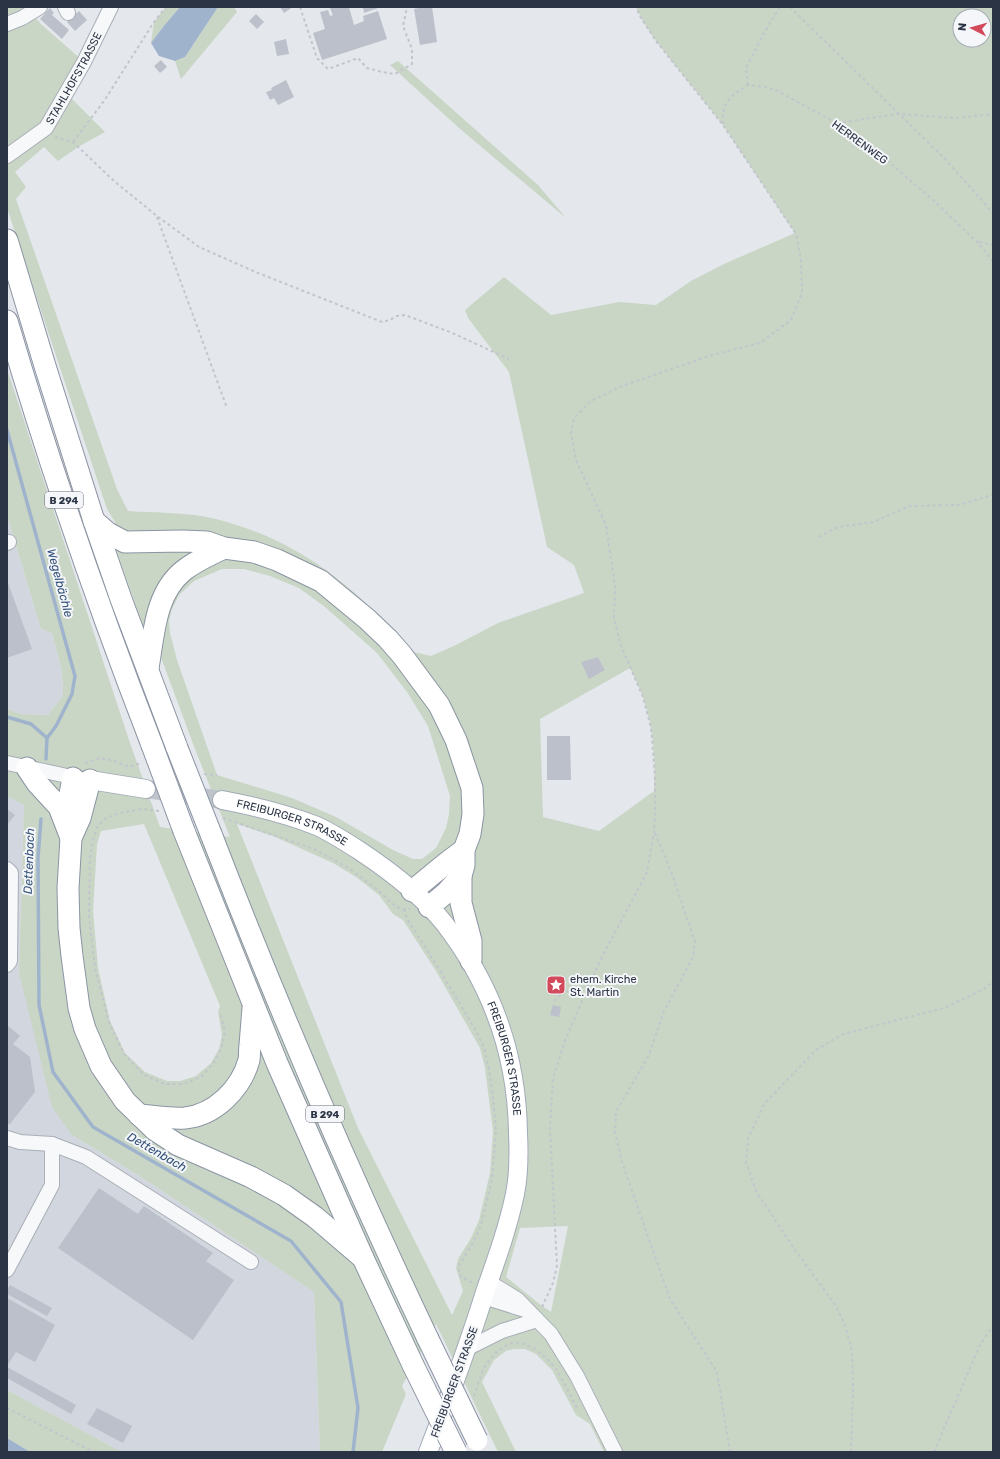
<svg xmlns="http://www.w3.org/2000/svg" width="1000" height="1459" font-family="Rubik,sans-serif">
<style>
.built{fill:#d2d6de}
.green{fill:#c9d6c5;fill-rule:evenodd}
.water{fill:#9fb4cc}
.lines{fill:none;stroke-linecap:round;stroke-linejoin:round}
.stream{stroke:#9fb4cc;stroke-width:3.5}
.building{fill:#bbc0ca}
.major-tunnel{stroke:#bfc3cb;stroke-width:18;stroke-dasharray:18 9;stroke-linecap:butt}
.minor-casing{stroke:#a9aeb7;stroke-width:16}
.major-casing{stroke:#a3abb8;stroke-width:20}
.highway-casing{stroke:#8b94a3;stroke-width:23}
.path{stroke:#c2c5cb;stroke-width:2;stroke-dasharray:3 3;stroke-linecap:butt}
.minor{stroke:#f7f8fa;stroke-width:14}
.major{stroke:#fff;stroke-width:18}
.highway{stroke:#fff;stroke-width:21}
.highway-bridge-casing{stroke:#8b94a3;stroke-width:23;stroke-linecap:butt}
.highway-bridge{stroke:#fff;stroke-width:21}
.labels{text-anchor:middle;stroke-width:4;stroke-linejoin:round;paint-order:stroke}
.shield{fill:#f4f6f9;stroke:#676e7b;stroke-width:1}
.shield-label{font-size:10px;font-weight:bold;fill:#2b3445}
.street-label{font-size:11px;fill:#2b3445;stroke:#f4f6f9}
.poi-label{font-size:11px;fill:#2b3445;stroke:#f4f6f9;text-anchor:start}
.water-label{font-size:12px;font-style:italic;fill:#34527a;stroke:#f4f6f9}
</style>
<rect width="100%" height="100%" fill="#e4e7ec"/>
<g class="built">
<path d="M7 515 41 629 52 633 62 671 63 696 48 715 21 714 7 709Z"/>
<path d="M7 796 24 804 19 973 72 1135 138 1175 314 1292 320 1452H122L7 1390Z"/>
</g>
<g class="green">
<path d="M7 7H26L41 24 84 62 66 93 105 132 78 147 58 161 44 147 15 172 26 187 16 199 117 489 128 511C157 513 188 512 216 519 278 535 325 564 371 608 379 615 387 621 393 629 399 635 404 644 409 651L431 656 454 646 498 623 584 593 574 565 547 547 509 372 468 318 465 310 504 277 551 315 619 302 656 305 691 281 724 264 795 233 723 125 656 41 641 18 636 7H993V1452H604L590 1424 576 1415 552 1370 536 1354 525 1349H514L506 1351 494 1360 482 1382 516 1452H498L436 1324 402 1386 406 1394 382 1452H320L314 1292 138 1175 72 1135 52 1107 19 973 24 805 7 796V709L21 714 48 715 63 696 62 671 52 633 41 629 7 515V369L130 743 160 827 230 837 195 749 159 652 144 629 116 549 115 522 107 509 7 208ZM960 16H984V40H960ZM222 569H244L270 576 299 588 325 607 377 653 407 692 428 726 450 796 449 814 446 828 436 848 422 859H413L393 850 336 817 292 798 217 775 177 660 170 633 169 621 172 609 179 595 194 581ZM598 657 605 670 581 662ZM630 668C635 678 639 687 643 697 653 726 656 760 654 791L599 831 543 817 540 719ZM144 824 220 1006 218 1012 222 1035 219 1049 211 1063 196 1076 180 1081H167L145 1072 125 1053 110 1021 98 968 93 911 97 844 101 831ZM237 824 273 836 333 863 356 877 379 895 393 914 403 920 436 971 480 1048 485 1068 493 1131 490 1173 479 1220 471 1238 458 1259 456 1268 463 1291 452 1315 358 1128ZM568 1226 551 1312 542 1306 506 1277 520 1228Z"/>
<path d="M166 7H180L163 27 151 43 154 22Z"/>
<path d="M218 7H234L237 12 181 79 175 61 185 57Z"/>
<path d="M398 61 538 185 566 218 459 128 390 65Z"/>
<path d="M7 1390 122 1452H30L7 1438Z"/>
</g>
<g class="water">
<path d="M180 7H218L185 57 175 61 159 56 151 43 163 27Z"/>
<path d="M7 1438 30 1452H7Z"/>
</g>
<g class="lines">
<g class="stream">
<path d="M7 430 75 676 72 694 56 726 47 738"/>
<path d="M7 717 31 724 47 738"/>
<path d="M46 759 47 738"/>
<path d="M41 819 38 857 39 1005 53 1072 93 1127 291 1241 341 1302 358 1408 353 1452"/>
</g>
</g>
<g class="building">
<path d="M280 7H293L284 13Z"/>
<path d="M333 7H349L354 25 364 21 363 16 378 11 387 39 322 60 313 33 325 29 320 12 328 10 330 16 333 15 330 8Z"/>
<path d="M363 7H381L364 13Z"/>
<path d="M424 7H432L437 42 420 45 414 9Z"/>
<path d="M50 8 54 13 52 15 69 30 62 39 40 19Z"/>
<path d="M79 11 87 20 75 31 67 22Z"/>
<path d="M256 14 264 22 257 29 249 21Z"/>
<path d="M286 39 289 54 277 56 274 42Z"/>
<path d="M161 60 167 67 160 73 154 66Z"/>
<path d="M286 80 294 97 278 105 274 98 270 100 266 92 272 90 271 88Z"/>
<path d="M7 580 32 649 7 658Z"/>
<path d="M598 657 605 670 589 679 581 662Z"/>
<path d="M547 736H570L571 780H547Z"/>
<path d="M7 809 15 815 7 825Z"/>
<path d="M553 1005 561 1007 559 1017 550 1015Z"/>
<path d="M7 1025 20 1036 13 1044 30 1057 35 1092 10 1124H7Z"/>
<path d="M99 1188 138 1214 144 1206 213 1253 206 1261 234 1280 193 1340 58 1248Z"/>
<path d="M10 1285 52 1308 47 1316 7 1294V1290Z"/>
<path d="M7 1298 55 1325 35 1362 16 1352 7 1366Z"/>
<path d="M7 1367 76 1405 71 1414 7 1378Z"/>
<path d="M97 1408 132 1426 123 1443 87 1424Z"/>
</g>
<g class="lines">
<path class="major-tunnel" d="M146 789 222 800"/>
<defs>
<g id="minor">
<path d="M65 7 68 13"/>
<path d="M7 24 22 18 40 7"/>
<path id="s1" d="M7 156 46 128 84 62 111 7"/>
<path d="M7 543 9 542"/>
<path d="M7 763 81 779"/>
<path d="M7 869 11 873 10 961 7 965"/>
<path d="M7 1138 20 1142 52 1144 86 1157 251 1262"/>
<path d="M7 1270 52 1185V1144"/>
<path d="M489 1282 517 1299 551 1334 577 1376 615 1452"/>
<path d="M484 1297 525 1310"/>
<path d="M466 1349 502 1331 537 1320"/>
</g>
<g id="major">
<path d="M90 780 146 789"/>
<path id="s2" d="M222 800C254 806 286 814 317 826 332 833 346 842 360 851 390 871 421 894 444 923 492 985 517 1055 518 1133 519 1153 519 1174 515 1194 508 1227 497 1258 486 1289 469 1344 449 1398 428 1452"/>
</g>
<g id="highway">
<path d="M7 240 45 366 94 521 121 599 177 748"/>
<path d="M7 321C49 464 98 606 152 745"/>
<path d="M94 521 108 533 125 542 183 541 207 542 224 548 254 552 277 560 321 581 367 619 388 639 402 655 439 705 456 740 472 788 473 814 470 834 464 850V865L461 876V903L471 941V961"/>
<path d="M148 668C154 634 155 594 183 571 195 561 210 555 224 548"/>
<path d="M27 768 37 783 59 807 71 838"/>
<path d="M90 780 80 818 71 838 68 888 69 928 72 956 79 1008 85 1029 101 1066 125 1101 155 1130 178 1145 251 1177 284 1195 315 1217 363 1258"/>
<path d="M65 821 73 778"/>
<path d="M184 831 277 1063 363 1258 413 1365"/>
<path d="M211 834C277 1005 349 1173 428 1339"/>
<path d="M412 891C430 877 446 862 464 850"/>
<path d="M429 907 447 892 461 876"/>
<path d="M139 1115C154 1116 170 1119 185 1118 215 1115 241 1089 249 1060 250 1055 249 1050 250 1045 251 1032 252 1020 253 1008"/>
</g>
</defs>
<use href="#minor" class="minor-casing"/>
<use href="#major" class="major-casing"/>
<use href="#highway" class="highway-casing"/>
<g class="path">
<path d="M300 7 317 58 328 69 358 58 367 68 382 72 395 74 412 64V49L403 26 407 7"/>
<path d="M790 7 947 161 993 213"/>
<path d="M748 85 746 68 765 31 780 7"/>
<path d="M837 123 898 114 956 118 993 114"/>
<path d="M723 124C722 100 730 97 748 85L766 87 778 91 836 123 877 152 932 199 977 242 993 261"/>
<path d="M55 137 73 142 114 181 157 216 199 247 258 273 382 322 390 320 397 316 405 315 450 332 509 359"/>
<path d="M73 142 104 101 154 22 166 7"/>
<path d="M157 217 227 408"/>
<path d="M979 242 993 245"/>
<path d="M819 537 838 527 873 522 909 506 959 505 989 496 993 494"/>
<path d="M85 763 100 758 114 761 130 767 137 764 142 765"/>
<path d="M204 774 217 775"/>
<path d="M159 811 142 809 120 813 106 818 97 827 93 841 90 856 89 916 95 968 109 1022 124 1054 144 1075 165 1084H184L202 1076 213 1064 221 1049 225 1032 221 1015"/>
<path d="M223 818 314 849 350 869 379 891 396 907 404 909H410"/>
<path d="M655 833 671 871 695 942 693 957 664 1011 649 1055 616 1112 615 1132 622 1162 670 1299 717 1372 730 1452"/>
<path d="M404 909 407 919 439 969 475 1029 484 1047 489 1069 494 1106 496 1132 492 1179 481 1225 474 1241 458 1267 461 1277 473 1283"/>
<path d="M554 1001 565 990 583 996"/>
<path d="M542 1307 553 1283 557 1266 550 1129 553 1078 565 1041 584 996 602 957 647 872 654 832 655 815V776L651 728 643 697 620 643 614 618 615 586 606 525 576 460 571 433 574 418 591 401 622 386 712 355 760 343 791 320 802 293 801 261 796 234 723 125 656 41 641 18 636 7"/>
<path d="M474 1396C478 1385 481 1371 488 1362 494 1354 503 1345 513 1343 528 1340 548 1358 556 1369 564 1382 571 1397 578 1410"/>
<path d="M7 1408 94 1452"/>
<path d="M851 1452 853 1388 852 1352 846 1328 836 1306 795 1250 756 1191 746 1162 748 1138 765 1103 816 1050 843 1034 944 1008 982 990 993 982"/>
<path d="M934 1452 979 1347 993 1325"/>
</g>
<use href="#minor" class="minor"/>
<use href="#major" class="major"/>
<use href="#highway" class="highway"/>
<defs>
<g id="highway-bridge">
<path d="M152 745 184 831"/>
<path d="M177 748 211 834"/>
<path d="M428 1339 477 1440"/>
<path d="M413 1365 456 1452"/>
</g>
</defs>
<use href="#highway-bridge" class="highway-bridge-casing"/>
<use href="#highway-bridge" class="highway-bridge"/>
</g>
<defs>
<symbol id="sight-square" viewBox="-11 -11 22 22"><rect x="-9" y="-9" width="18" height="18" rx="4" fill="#d1495b" stroke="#f4f6f9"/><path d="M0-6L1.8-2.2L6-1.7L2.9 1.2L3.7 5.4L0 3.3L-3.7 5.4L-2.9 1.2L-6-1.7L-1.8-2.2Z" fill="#fff"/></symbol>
</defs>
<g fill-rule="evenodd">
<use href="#sight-square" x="545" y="974" width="22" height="22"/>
</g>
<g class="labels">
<g class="shield">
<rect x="45" y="492" width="38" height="16" rx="3"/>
<rect x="306" y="1106" width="38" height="16" rx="3"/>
</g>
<g class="shield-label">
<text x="64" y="504">B 294</text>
<text x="325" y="1118">B 294</text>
</g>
<g class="street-label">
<text dy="4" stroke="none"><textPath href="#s1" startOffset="105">STAHLHOFSTRASSE</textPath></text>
<text transform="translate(860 142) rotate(36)" y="4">HERRENWEG</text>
<text dy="4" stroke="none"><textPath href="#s2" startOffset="74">FREIBURGER STRASSE</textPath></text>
<text dy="4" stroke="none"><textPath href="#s2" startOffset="410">FREIBURGER STRASSE</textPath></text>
<text transform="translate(454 1382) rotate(-70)" y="4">FREIBURGER STRASSE</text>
</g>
<g class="poi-label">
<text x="570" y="983">ehem. Kirche<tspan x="570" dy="13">St. Martin</tspan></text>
</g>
<g class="water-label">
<text transform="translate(60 583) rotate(75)" y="4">Wegelbächle</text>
<text transform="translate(29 861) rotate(-88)" y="4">Dettenbach</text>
<text transform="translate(157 1152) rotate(30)" y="4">Dettenbach</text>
</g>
</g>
<rect width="1000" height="1459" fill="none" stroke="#2b3445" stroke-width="16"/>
<g transform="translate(972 28) rotate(276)"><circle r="19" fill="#f4f6f9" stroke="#a4a8b1"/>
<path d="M0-3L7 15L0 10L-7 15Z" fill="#d1495b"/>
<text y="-6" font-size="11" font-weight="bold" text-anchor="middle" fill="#2b3445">N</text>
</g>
</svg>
